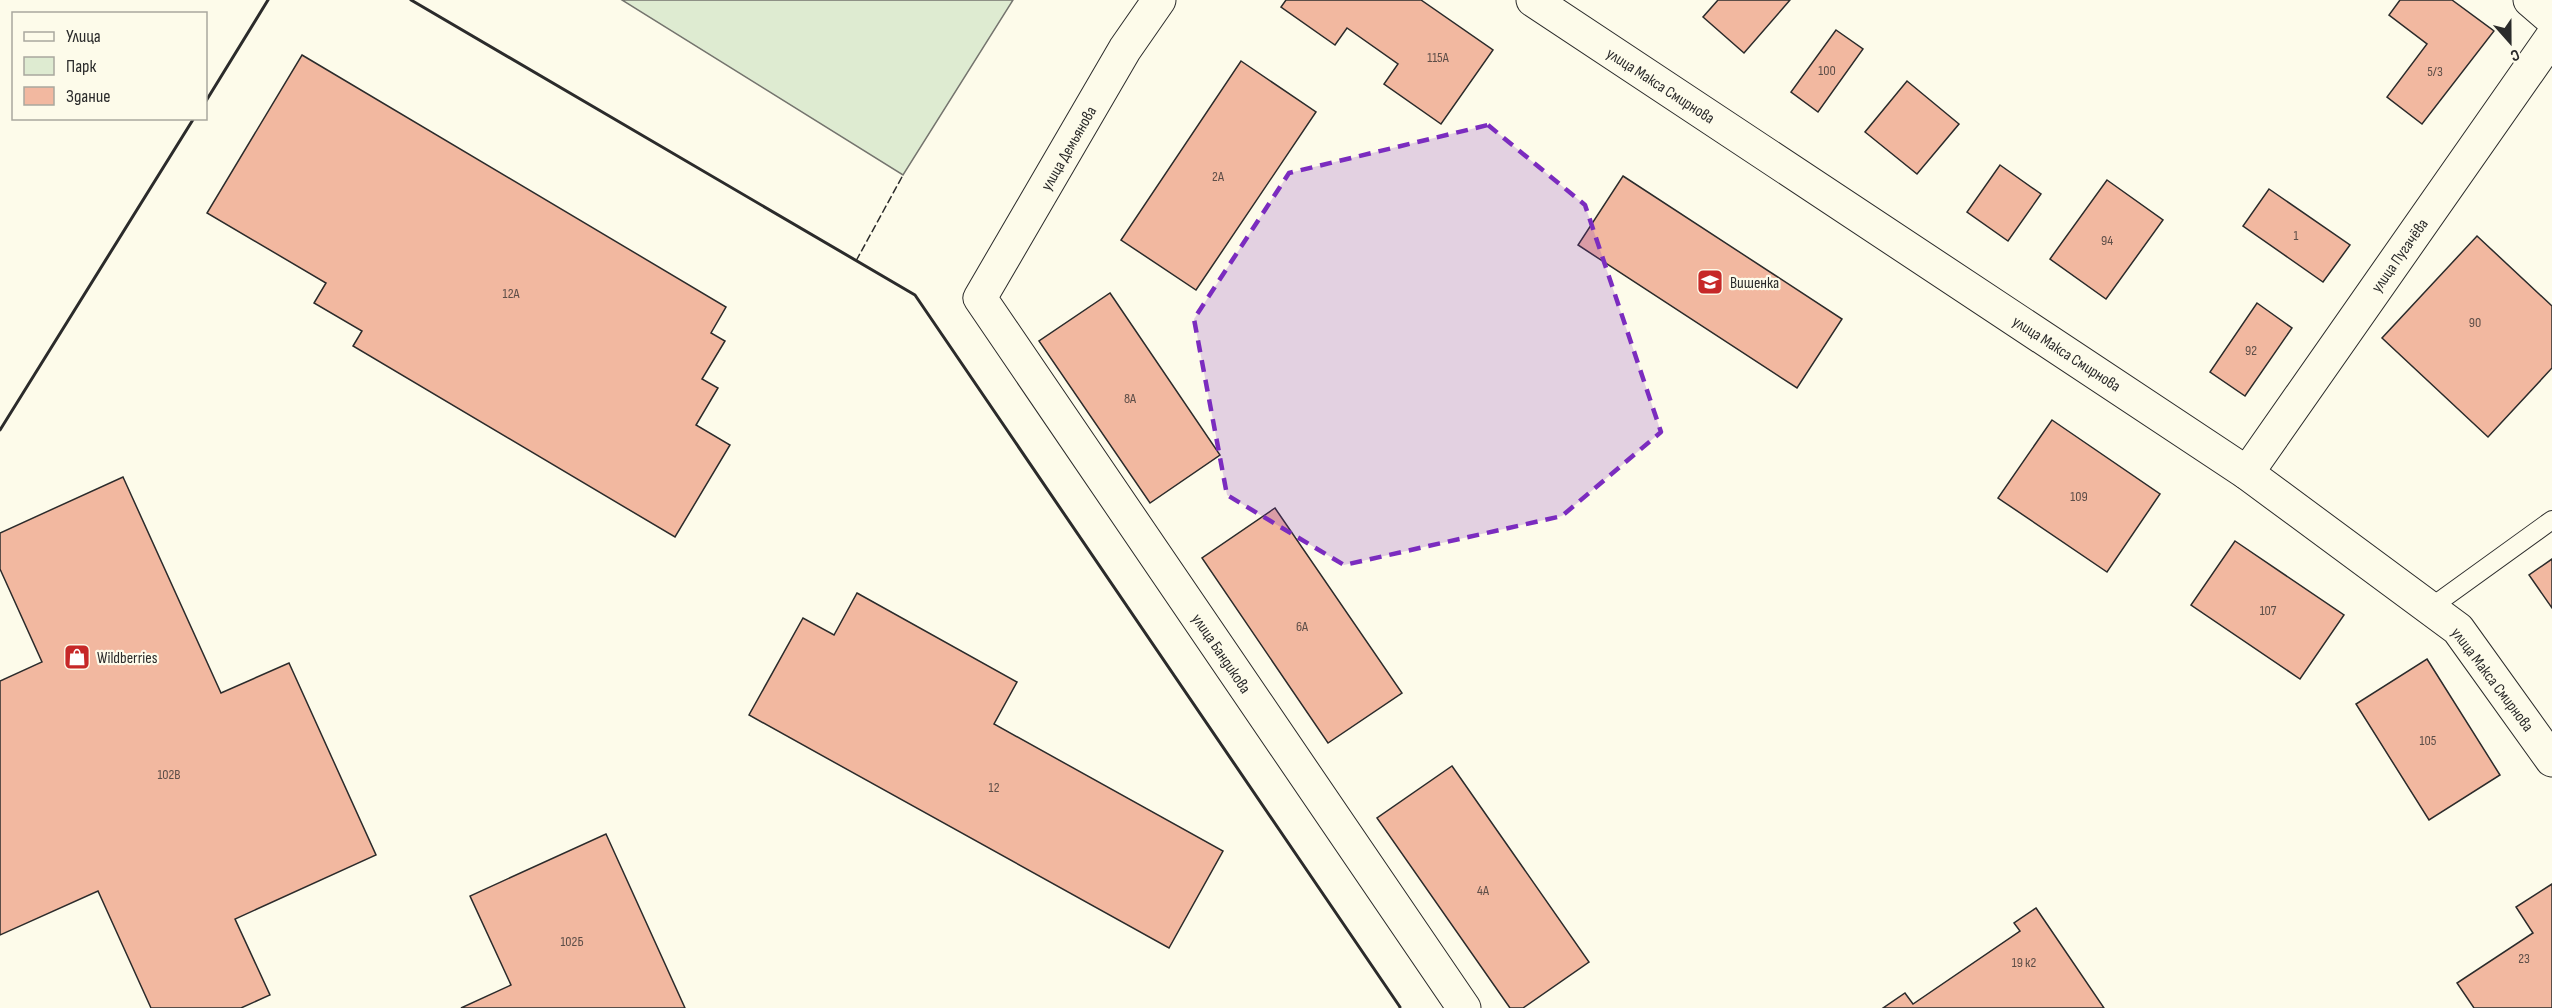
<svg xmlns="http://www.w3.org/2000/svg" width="2552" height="1008" font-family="'Sofia Sans Condensed',sans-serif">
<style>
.green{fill:#deebd1;stroke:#74746e;stroke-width:1.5}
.building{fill:#f2b8a0;stroke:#2b2b2b;stroke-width:1.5}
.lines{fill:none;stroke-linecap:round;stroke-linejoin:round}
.service-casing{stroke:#2b2b2b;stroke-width:20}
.minor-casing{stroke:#2b2b2b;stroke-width:35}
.service{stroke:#fdfbea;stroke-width:18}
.minor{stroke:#fdfbea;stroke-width:33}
.fence{stroke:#2b2b2b;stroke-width:1.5;stroke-dasharray:8 3;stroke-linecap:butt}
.wall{stroke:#2b2b2b;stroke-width:3}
.marked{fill:#7b2cbf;fill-opacity:0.2;stroke:#7b2cbf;stroke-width:4.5;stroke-dasharray:12 8;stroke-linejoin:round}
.labels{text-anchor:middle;stroke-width:4.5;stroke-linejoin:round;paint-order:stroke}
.number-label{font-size:14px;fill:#5d4e48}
.street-label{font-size:16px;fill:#2b2b2b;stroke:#fdfbea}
.poi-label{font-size:16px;fill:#2b2b2b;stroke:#fdfbea;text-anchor:start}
</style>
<rect width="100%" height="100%" fill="#fdfbea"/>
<path class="green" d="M622 0H1013L903 175Z"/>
<g class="building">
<path d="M1286 0H1421L1493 50 1441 124 1384 84 1398 64 1347 28 1335 45 1281 7Z"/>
<path d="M1718 0H1790L1744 53 1703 17Z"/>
<path d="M2400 0H2452L2494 31 2422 124 2387 97 2427 44 2389 15Z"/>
<path d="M1836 30 1863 49 1818 112 1791 92Z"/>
<path d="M302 55 726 307 711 333 725 341 702 379 718 388 696 425 730 445 675 537 353 346 362 331 314 303 326 283 207 213Z"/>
<path d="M1241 61 1316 112 1196 290 1121 240Z"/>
<path d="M1907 81 1959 124 1917 174 1865 132Z"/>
<path d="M2000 165 2041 194 2008 241 1967 212Z"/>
<path d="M1623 176 1842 319 1797 388 1578 245Z"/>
<path d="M2107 180 2163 220 2106 299 2050 259Z"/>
<path d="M2269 189 2350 245 2323 282 2243 226Z"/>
<path d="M2477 236 2552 306V368L2488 437 2382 338Z"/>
<path d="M1110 293 1220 455 1150 503 1039 341Z"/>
<path d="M2257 303 2292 328 2245 396 2210 372Z"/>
<path d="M2052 420 2160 494 2107 572 1998 498Z"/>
<path d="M123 477 221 693 289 663 376 855 235 919 270 995 241 1008H151L98 891 0 935V681L42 662 0 569V533Z"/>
<path d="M1275 508 1402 693 1328 743 1202 558Z"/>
<path d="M2235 541 2344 615 2300 679 2191 605Z"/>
<path d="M2552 559V608L2529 575Z"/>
<path d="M857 593 1017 682 994 724 1223 851 1169 948 749 715 803 618 834 635Z"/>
<path d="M2427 659 2500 775 2429 820 2356 704Z"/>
<path d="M1452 766 1589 962 1523 1008H1510L1377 818Z"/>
<path d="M606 834 685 1008H461L511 985 470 896Z"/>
<path d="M2552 884V1008H2474L2457 983 2533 933 2516 907Z"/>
<path d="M2036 908 2104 1008H1883L1905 993 1913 1004 2020 931 2014 923Z"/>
</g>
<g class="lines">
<defs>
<path id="service" d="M2430 608 2552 520"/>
<g id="minor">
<path d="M1159 0 1125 49 980 298 1464 1008"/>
<path d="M1533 0 2247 473 2458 629 2552 760"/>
<path d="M2530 0 2552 19"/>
<path d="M2247 473 2552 37"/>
</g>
</defs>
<use href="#service" class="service-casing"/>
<use href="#minor" class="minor-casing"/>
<use href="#service" class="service"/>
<use href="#minor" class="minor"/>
<g class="fence">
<path d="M856 261 903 175"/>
<path d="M1399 1008 1400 1007"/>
</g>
<g class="wall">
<path d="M411 0 915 295 1400 1007"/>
<path d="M206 101 268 0"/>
<path d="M0 430 194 118"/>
</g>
</g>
<path class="marked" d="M1488 125 1585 205 1661 432 1562 516 1344 565 1227 495 1194 319 1289 173Z"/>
<defs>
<symbol id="school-square" viewBox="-11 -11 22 22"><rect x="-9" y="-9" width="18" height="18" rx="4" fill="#c62828" stroke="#fdfbea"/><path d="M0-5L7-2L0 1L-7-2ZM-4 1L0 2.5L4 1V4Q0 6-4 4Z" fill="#fff"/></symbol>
<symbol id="shop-square" viewBox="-11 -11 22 22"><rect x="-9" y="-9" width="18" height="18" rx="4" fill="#c62828" stroke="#fdfbea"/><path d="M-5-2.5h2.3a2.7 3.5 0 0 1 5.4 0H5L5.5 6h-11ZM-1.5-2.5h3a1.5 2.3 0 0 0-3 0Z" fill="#fff"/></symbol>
</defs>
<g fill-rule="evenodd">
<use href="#school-square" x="1695" y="267" width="30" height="30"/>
<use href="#shop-square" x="62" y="642" width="30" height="30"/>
</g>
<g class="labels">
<g class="number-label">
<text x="1438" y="62">115А</text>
<text x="1827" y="75">100</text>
<text x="2435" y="76">5/3</text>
<text x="1218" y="181">2А</text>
<text x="2296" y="240">1</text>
<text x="2107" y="245">94</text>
<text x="511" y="298">12А</text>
<text x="2475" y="327">90</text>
<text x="2251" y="355">92</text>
<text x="1130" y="403">8А</text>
<text x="2079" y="501">109</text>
<text x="2268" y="615">107</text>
<text x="1302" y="631">6А</text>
<text x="2428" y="745">105</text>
<text x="169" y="779">102В</text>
<text x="994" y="792">12</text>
<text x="1483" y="895">4А</text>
<text x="572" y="946">102Б</text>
<text x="2524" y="963">23</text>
<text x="2024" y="967">19 к2</text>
</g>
<g class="street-label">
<text transform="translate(1661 85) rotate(33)" y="6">улица Макса Смирнова</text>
<text transform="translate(1068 148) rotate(-60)" y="6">улица Демьянова</text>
<text transform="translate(2399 255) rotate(-55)" y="6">улица Пугачёва</text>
<text transform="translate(2067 353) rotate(33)" y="6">улица Макса Смирнова</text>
<text transform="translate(1222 653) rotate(56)" y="6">улица Бандикова</text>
<text transform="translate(2493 679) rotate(53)" y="6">улица Макса Смирнова</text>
</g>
<g class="poi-label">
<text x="1730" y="288">Вишенка</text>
<text x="97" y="663">Wildberries</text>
</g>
</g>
<rect x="12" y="12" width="195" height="108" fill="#fdfbea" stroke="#a9a89e" stroke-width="1.5"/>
<rect x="24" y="32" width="30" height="9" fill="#fdfbea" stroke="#a9a89e" stroke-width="1.5"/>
<text x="66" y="42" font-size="18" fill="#2b2b2b">Улица</text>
<rect x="24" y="57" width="30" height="18" fill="#deebd1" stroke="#a9a89e" stroke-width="1.5"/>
<text x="66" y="72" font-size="18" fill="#2b2b2b">Парк</text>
<rect x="24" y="87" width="30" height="18" fill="#f2b8a0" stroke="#a9a89e" stroke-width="1.5"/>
<text x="66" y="102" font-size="18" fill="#2b2b2b">Здание</text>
<g transform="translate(2510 42) rotate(159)" stroke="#fdfbea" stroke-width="4.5" paint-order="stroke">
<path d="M0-4.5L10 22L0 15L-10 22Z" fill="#2b2b2b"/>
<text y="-9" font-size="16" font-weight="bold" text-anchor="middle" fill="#2b2b2b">С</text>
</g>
</svg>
